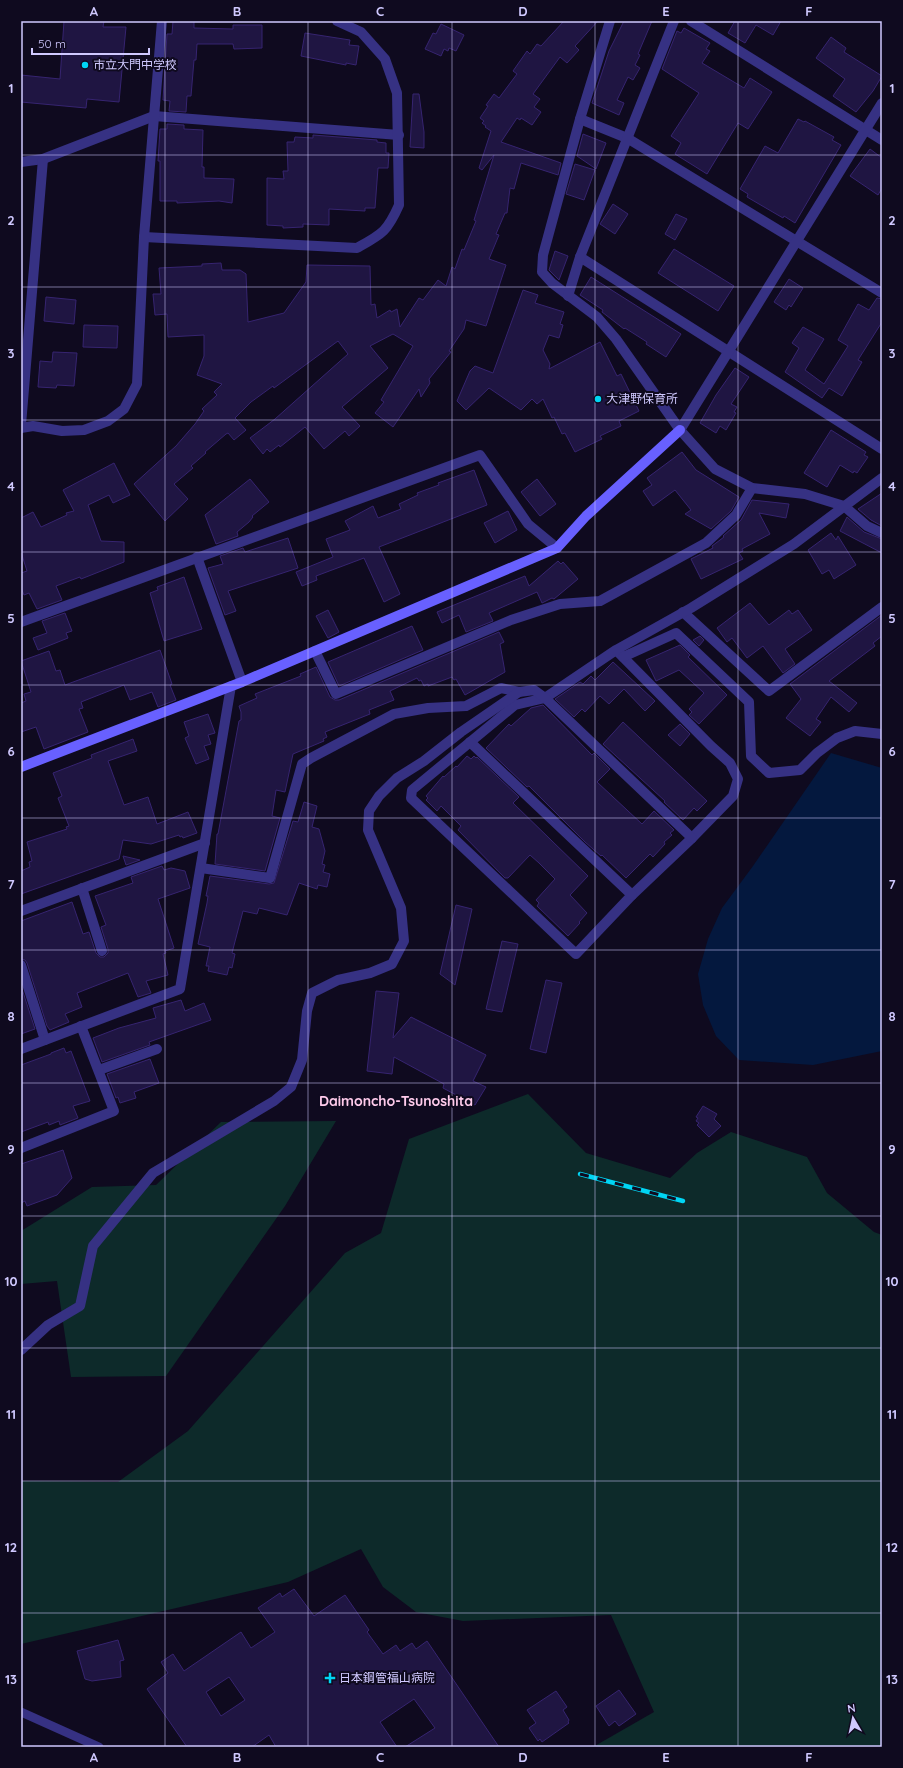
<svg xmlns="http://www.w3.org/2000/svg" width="903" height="1768" font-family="Quicksand,'Noto Sans JP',sans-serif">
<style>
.green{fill:#0d2a2a}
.water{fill:#04183e}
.building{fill:#1f1542;stroke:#362470;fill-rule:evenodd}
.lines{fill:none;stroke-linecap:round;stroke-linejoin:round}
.lane{stroke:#363183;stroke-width:9}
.street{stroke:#363183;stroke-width:10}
.secondary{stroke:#6860ff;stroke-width:10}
.rail-casing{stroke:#00d5f4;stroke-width:4.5}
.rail{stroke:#0f0a1f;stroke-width:3;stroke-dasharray:9;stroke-linecap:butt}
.grid{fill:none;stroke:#d0c9ff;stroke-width:1;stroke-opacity:0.55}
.poi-dot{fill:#00d5f4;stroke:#0f0a1f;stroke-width:1.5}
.labels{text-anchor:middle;stroke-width:4;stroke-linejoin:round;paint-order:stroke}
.poi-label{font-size:12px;fill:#d0c9ff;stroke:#0f0a1f;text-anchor:start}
.quarter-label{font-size:14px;font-weight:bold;fill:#ffcbeb;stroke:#0f0a1f}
.neatline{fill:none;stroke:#d0c9ff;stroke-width:1.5}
.grid-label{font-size:13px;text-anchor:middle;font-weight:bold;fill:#d0c9ff}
</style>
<rect width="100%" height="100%" fill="#0f0a1f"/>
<g class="green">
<path d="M528 1094 586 1153 670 1178 697 1153 731 1132 807 1157 827 1193 874 1232 882 1235V1747H593L654 1712 611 1615 463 1621 416 1612 383 1587 361 1549 288 1582 21 1644V1481L118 1482 188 1431 345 1253 381 1233 409 1139Z"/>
<path d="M336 1121 285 1206 166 1376 71 1377 57 1281 21 1284V1231L92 1187 156 1185 221 1122Z"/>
</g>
<path class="water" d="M831 753 882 768V1051L813 1065 739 1060 716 1036 703 1005 698 974 708 939 722 908 753 866Z"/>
<g class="building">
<path d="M64 21H104L103 27H126L119 102 87 99 86 108 21 102V75L60 79Z"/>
<path d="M173 21H194V28L233 29V25H262V48L234 49 233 44H197L196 60H194L191 96H187L186 112 169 111 170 101 163 100 167 34H172Z"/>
<path d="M564 21H598L575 46 579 50 567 63 560 57 533 94 540 99 534 107 541 112 532 125 521 118 520 120 517 118 501 142 561 163 558 175 521 163 514 189 510 188 507 213H505L496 234 499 235 489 259 506 265 486 326 466 320 464 329 449 351 451 352 429 379 430 383 421 397 419 389 393 427 375 413 384 402 381 400 413 346 393 334 370 346 388 368 342 407 360 426 349 436 345 431 324 449 305 427 280 447 279 445 270 452 267 449 263 454 250 438 275 419 348 354 338 341 274 388 273 386 251 402 235 418 246 430 234 440 228 433 226 434 205 452 206 453 191 466 193 468 174 484 188 499 165 521 134 484 176 446 195 424 204 411 202 409 217 395 214 392 222 384 197 375 204 356V335L168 337 167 314 155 315 153 294H161L159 268 202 266V264L221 263 222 270H240L246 274 248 322 284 313 306 282 307 265 370 266 371 305 375 304 377 318 390 310 391 312 397 309 400 327 419 298 423 300 438 280 446 286 452 267 455 269 462 249 464 250 476 221 474 220 494 155 482 170 479 168 491 131 485 127 486 126 482 123 484 121 480 118 488 106 486 105 494 94 499 98 517 74 513 71 527 51 530 54 537 44 541 46Z"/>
<path d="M624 21H652L638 54 640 55 635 65 640 68 633 80 628 77 617 100 624 103 619 115 592 103 609 51Z"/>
<path d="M735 21H781L773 35 756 25 745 43 728 33Z"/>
<path d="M441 24 464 35 456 51 449 48 448 51 444 49 441 56 425 49 433 33 436 34Z"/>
<path d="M684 28 710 43 706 49 710 51 702 63 744 88 750 78 772 92 748 129 738 123 707 174 675 154 681 143 671 136 699 93 662 69 677 31 681 33Z"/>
<path d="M305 33 350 40 349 45 359 46 356 65 346 63V65L301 56Z"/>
<path d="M831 37 846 48 844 52 882 76 873 91 856 112 833 96 845 79 816 58Z"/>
<path d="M413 94H419L424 132V148L410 147Z"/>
<path d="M798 119 804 122 805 121 834 137 832 140 841 145 795 223 784 216 783 218 747 197 748 194 740 189 765 146 778 153Z"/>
<path d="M167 124 184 125V129L203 130 202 167H204V178L234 179 232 203 219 201 177 203V201H160V161H158L160 129H167Z"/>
<path d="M583 134 606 143 596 169 577 156Z"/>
<path d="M313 135 377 140V142L386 143V153H389L388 168H378L375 208H365V211L329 209V225L303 224V227L283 228V226L267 225V178L284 179 283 171H288L287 142H294L295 137 313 138Z"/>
<path d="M870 149 882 158V188L878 195 850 176Z"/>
<path d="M575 164 595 170 584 200 566 194Z"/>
<path d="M613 204 628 214 615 234 600 224Z"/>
<path d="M676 214 687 219 675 240 665 234Z"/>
<path d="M674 249 734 286 718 311 658 273Z"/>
<path d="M555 251 568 256 559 280 549 270Z"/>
<path d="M591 277 681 334 666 357 646 344 647 342 625 328 624 329 602 312 603 310 580 295Z"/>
<path d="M789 279 803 288 791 307 789 305 786 310 774 302Z"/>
<path d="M523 290 538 295 535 303 564 312 560 324 563 325 559 338 549 335 543 350 550 364 549 369 600 342 617 376 621 374 639 411 619 421 621 426 600 436 602 439 575 452 565 433 562 434 554 417 552 418 543 399 537 404 532 399 521 410 489 388 466 410 457 401 470 371 475 366 493 373Z"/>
<path d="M46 297 76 300 74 324 44 321Z"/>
<path d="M877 298 882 299V322L858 360 862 362 842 396 829 388 822 398 785 372 799 348 792 343 803 327 824 339 805 370 824 384 848 346 838 340 858 304 869 310Z"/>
<path d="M84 325 118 326 117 348 83 347Z"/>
<path d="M53 352 77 353 74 386 57 385 56 388 38 387 40 361 52 362Z"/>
<path d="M735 368 749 377 731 404 737 407 734 412 736 413 726 430 720 426 716 433 700 423 716 395Z"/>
<path d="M831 430 866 452 864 455 868 457 857 473 854 471 853 473 840 465 827 487 804 473Z"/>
<path d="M682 452 696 470 739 497 731 511 711 529 685 514 691 510 675 490 653 506 643 491 652 485 647 478Z"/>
<path d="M114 463 130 495 113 503 109 495 88 505 101 541 124 542V562L81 579 80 577 56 586 62 600 37 609 29 593 24 595 21 588V573L27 571 21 552V518L33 512 41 527 67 515 66 513 74 511 63 490Z"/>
<path d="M474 470 487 505 379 547 400 594 384 602 364 558 316 576 317 580 302 586 296 572 333 557 326 539 350 530 345 521 373 506 378 518 401 509 399 504 418 495 417 493 439 485 438 483Z"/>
<path d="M250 479 269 502 252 516 253 517 249 522 237 532 238 536 216 544 205 515Z"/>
<path d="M537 479 556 504 540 516 521 492Z"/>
<path d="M882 493V526L871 520 858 509Z"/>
<path d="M752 500 789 504 786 518 759 513 770 534 742 549 743 551 739 553 743 559 701 579 691 559 713 548 712 546 724 537 723 536 741 520Z"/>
<path d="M508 511 517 530 495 543 484 523Z"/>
<path d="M847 517 864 532 882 539V553L840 531Z"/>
<path d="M831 533 836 540 838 536 856 565 834 579 829 570 822 574 808 550Z"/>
<path d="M288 538 298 568 228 591 236 611 225 615 208 568 223 564 220 556 243 548 245 552Z"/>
<path d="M558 561 561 564 563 562 578 579 554 599 552 598 542 603 537 592 489 613 493 621 466 632 459 615 442 623 437 612 525 576 529 586Z"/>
<path d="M184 577 202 629 164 641 150 593 158 590 157 587Z"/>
<path d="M750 603 769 625 789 610 792 614 798 610 812 630 785 649 795 664 783 673 763 646 747 658 732 638 727 642 717 628Z"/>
<path d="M328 610 339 632 328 638 316 616Z"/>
<path d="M65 613 72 631 66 633 68 638 38 650 33 638 47 633 42 621Z"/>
<path d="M882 615V636L873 643 875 646 829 681 857 703 849 712 831 697 816 719 821 722 810 736 786 718 801 699 790 684Z"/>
<path d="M412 626 423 650 339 686 328 662Z"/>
<path d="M499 632 504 642 500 644 505 672 465 695 456 679 454 680 452 677 428 686V684L424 686 421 680 419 681 417 678 390 691 394 700 369 710 370 714 325 732 327 737 323 739 324 741 293 754 285 792 276 790 272 816 280 818 265 871 215 864 217 834H218L239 721 241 720V712L239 706 257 698 255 694 301 676 300 674 316 667 330 697 335 700H339Z"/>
<path d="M700 636 704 640 699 646 693 640Z"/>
<path d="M680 645 690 655 688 657 727 695 699 724 689 715 692 712 689 709 704 693 679 670 656 681 646 660Z"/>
<path d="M160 650 172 684 170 685 176 700 158 707 152 692 130 700 124 685 81 702 83 708 79 709 88 732 44 749 36 727 21 732V703L26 701 24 694 31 692 21 661 49 651 56 671 60 670 65 685Z"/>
<path d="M613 662 655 701 645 711 624 689 609 704 600 696 585 712 582 709 574 717 555 699 580 682 583 684 591 676 595 680Z"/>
<path d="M543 705 592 755 594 753 610 769 597 782 642 824 654 811 674 830 670 833 672 835 664 842 665 844 653 857 650 854 626 878 602 855 601 856 585 842 529 786 527 787 486 748 509 724 511 726 531 708Z"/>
<path d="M208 714 215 733 208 735 211 744 204 746 209 759 196 764 185 738 189 736 184 722Z"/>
<path d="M623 722 707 801 697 811 694 808 683 820 664 802 665 801 603 744Z"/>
<path d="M680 724 690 734 680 746 668 735Z"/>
<path d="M133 739 137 751 108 761 124 805 148 797 157 824 188 812 197 833 183 838 182 836 180 837 179 835 151 844 123 840 119 859 21 894V871L30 867 29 862 32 861 27 842 67 829 66 827 69 826 58 798 62 796 53 773 92 758 91 755Z"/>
<path d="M467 756 471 759 474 756 476 758 477 757 519 797 513 803 588 876 570 895 587 913 579 922 580 923 568 936 537 906 539 903 536 900 555 879 539 863 530 855 508 878H505L458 830 461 826 441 806 437 811 426 800 428 798 426 796 443 776 444 777 456 766 457 767Z"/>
<path d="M304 802 317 806 312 827 319 829 325 851 322 864 325 865 323 872 330 874 327 887 318 885 317 889 299 883 287 915 259 908 257 914 243 911 232 953 235 954 232 968 229 967 227 975 208 971 209 966H206L210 947 198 944 207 903 208 896H206L210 876 269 884 274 883 293 821 298 822Z"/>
<path d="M123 856 140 860 126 865Z"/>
<path d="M162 866 164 870 171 868 185 871 190 888 158 899 174 948 165 951 166 953 163 954 168 975 146 981 151 993 138 997 128 973 77 993 82 1007 65 1014 69 1022 50 1030 47 1026 27 963 25 960 21 959V921L72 902 83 934 89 932 96 953 100 957H104L108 953V949L101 927 106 925 95 896 133 883 131 877Z"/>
<path d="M456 905 472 909 455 985 440 974Z"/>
<path d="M502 941 518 944 502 1012 486 1009Z"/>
<path d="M546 980 562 983 546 1053 530 1049Z"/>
<path d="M21 986 35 1029 21 1034Z"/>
<path d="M376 991 399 993 393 1038 411 1017 486 1055 473 1081 486 1087 475 1105 443 1088 444 1084 394 1057 392 1074 367 1071Z"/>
<path d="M181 1000 185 1011 204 1003 211 1020 149 1042 150 1045 102 1062 93 1038 119 1028 156 1018 153 1008Z"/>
<path d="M64 1048 66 1053 71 1051 90 1101 73 1106 78 1118 60 1125 59 1121 49 1125 48 1122 21 1132V1065L51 1054V1053Z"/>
<path d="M150 1059 159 1083 134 1092 136 1098 120 1103 118 1097 116 1098 107 1074Z"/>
<path d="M703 1106 717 1114 714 1119 721 1126 709 1137 697 1125 699 1123 696 1121 698 1118 696 1117Z"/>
<path d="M63 1150 72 1178 57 1195 27 1206 25 1201 21 1203V1164Z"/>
<path d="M294 1589 314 1616 345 1595 369 1630 367 1632 383 1654 396 1645 400 1651 412 1643 416 1649 427 1641 499 1747H405L435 1728 414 1699 380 1722 397 1747H276L269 1735 252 1747H187L147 1689 168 1673 161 1662 173 1654 184 1671 241 1632 251 1648 275 1632 258 1608 280 1593 282 1597ZM229 1677 245 1700 221 1716 206 1692Z"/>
<path d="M118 1640 124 1660 120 1661 121 1677 92 1681 85 1679 77 1651Z"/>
<path d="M619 1690 636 1714 619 1726 615 1721 609 1726 596 1706Z"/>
<path d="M556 1691 567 1707 563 1710 569 1720 568 1722 569 1723 542 1742 540 1739 538 1741 529 1728 536 1723 527 1710Z"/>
</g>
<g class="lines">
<path class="lane" d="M21 1712 99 1747"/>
<g class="street">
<path d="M610 21 580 119 543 255 542 272 552 283 597 317 616 339 680 430 715 469 752 488 805 494 844 506 867 526 882 533"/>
<path d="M691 21 882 140"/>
<path d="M580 119 627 138 882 293"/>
<path d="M21 162 43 159 154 116 399 135"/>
<path d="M144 237 357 248C382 234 387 232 399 205L397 93 385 59 361 32 337 21"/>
<path d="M580 257 882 449"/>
<path d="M568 296 580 257 674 21"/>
<path d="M21 425 43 159"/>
<path d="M21 428 33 426 62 431 84 430 108 421 124 409 137 384 144 237 162 21"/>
<path d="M680 430 882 103"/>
<path d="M197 557 242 682"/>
<path d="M683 612 769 691 882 607"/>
<path d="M21 622 480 455 528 524 557 548"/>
<path d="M616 650 711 746 730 763 738 779 733 796 692 838 632 895 576 954 411 798 412 790 515 705 545 698 616 650 691 608 794 544 882 478"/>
<path d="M315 651 336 694 511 620 560 604 600 601 706 543 736 515 752 488"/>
<path d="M623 657 676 633 749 702 751 756 769 773 800 770 817 753 837 738 855 731 882 734"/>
<path d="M470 742 632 895"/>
<path d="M201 868 270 878 302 764 311 758 394 714 428 708 466 706 501 688 519 692 534 690 545 698 692 838"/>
<path d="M82 888 102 951"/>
<path d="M21 911 205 843"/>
<path d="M21 965 45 1040"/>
<path d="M21 1049 180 989 231 686"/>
<path d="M99 1070 157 1049"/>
<path d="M21 1148 114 1111 81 1026"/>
<path d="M21 1350 48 1325 80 1306 93 1246 153 1173 274 1101 291 1087 302 1060 307 1011 312 993 338 980 370 973 392 964 404 941 401 908 368 830 369 811 379 796 397 778 424 761 461 732 519 692"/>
</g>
<path class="secondary" d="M21 767 242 682 557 548 586 516 680 430"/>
<defs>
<path id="rail" d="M580 1174 683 1201"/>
</defs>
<use href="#rail" class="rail-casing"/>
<use href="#rail" class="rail"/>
</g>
<path class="grid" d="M165 21V1747M308 21V1747M452 21V1747M595 21V1747M738 21V1747M21 155H882M21 287H882M21 420H882M21 552H882M21 685H882M21 818H882M21 950H882M21 1083H882M21 1216H882M21 1348H882M21 1481H882M21 1613H882"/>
<g class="poi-dot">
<circle cx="85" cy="65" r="4"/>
<circle cx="598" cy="399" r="4"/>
<path d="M328 1672h4v4h4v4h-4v4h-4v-4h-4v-4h4z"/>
</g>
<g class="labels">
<g class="poi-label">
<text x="93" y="69">市立大門中学校</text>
<text x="606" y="403">大津野保育所</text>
<text x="339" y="1682">日本鋼管福山病院</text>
</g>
<g class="quarter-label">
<text x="396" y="1106">Daimoncho-Tsunoshita</text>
</g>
</g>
<rect width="903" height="1768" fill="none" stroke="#0f0a1f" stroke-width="44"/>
<g transform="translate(853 1718) rotate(351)" stroke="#0f0a1f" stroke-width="3" paint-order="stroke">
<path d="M0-3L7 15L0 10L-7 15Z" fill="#d0c9ff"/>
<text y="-6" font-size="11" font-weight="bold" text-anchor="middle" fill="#d0c9ff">N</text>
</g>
<path d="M32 48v6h117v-6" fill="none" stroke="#d0c9ff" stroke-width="2"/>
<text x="38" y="48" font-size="12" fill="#d0c9ff" stroke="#0f0a1f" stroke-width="3" paint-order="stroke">50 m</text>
<rect x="22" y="22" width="859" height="1724" class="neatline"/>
<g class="grid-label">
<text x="94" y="16">A</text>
<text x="237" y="16">B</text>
<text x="380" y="16">C</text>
<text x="523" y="16">D</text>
<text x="666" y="16">E</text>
<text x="809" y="16">F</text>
<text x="11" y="93">1</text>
<text x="892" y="93">1</text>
<text x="11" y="225">2</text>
<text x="892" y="225">2</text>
<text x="11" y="358">3</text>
<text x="892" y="358">3</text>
<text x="11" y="491">4</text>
<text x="892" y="491">4</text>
<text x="11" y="623">5</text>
<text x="892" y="623">5</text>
<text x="11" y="756">6</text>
<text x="892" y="756">6</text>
<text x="11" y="889">7</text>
<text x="892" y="889">7</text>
<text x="11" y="1021">8</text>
<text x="892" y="1021">8</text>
<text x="11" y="1154">9</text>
<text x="892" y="1154">9</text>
<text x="11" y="1286">10</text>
<text x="892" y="1286">10</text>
<text x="11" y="1419">11</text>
<text x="892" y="1419">11</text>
<text x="11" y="1552">12</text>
<text x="892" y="1552">12</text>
<text x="11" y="1684">13</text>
<text x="892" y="1684">13</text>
<text x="94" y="1762">A</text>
<text x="237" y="1762">B</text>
<text x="380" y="1762">C</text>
<text x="523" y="1762">D</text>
<text x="666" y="1762">E</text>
<text x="809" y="1762">F</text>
</g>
</svg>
